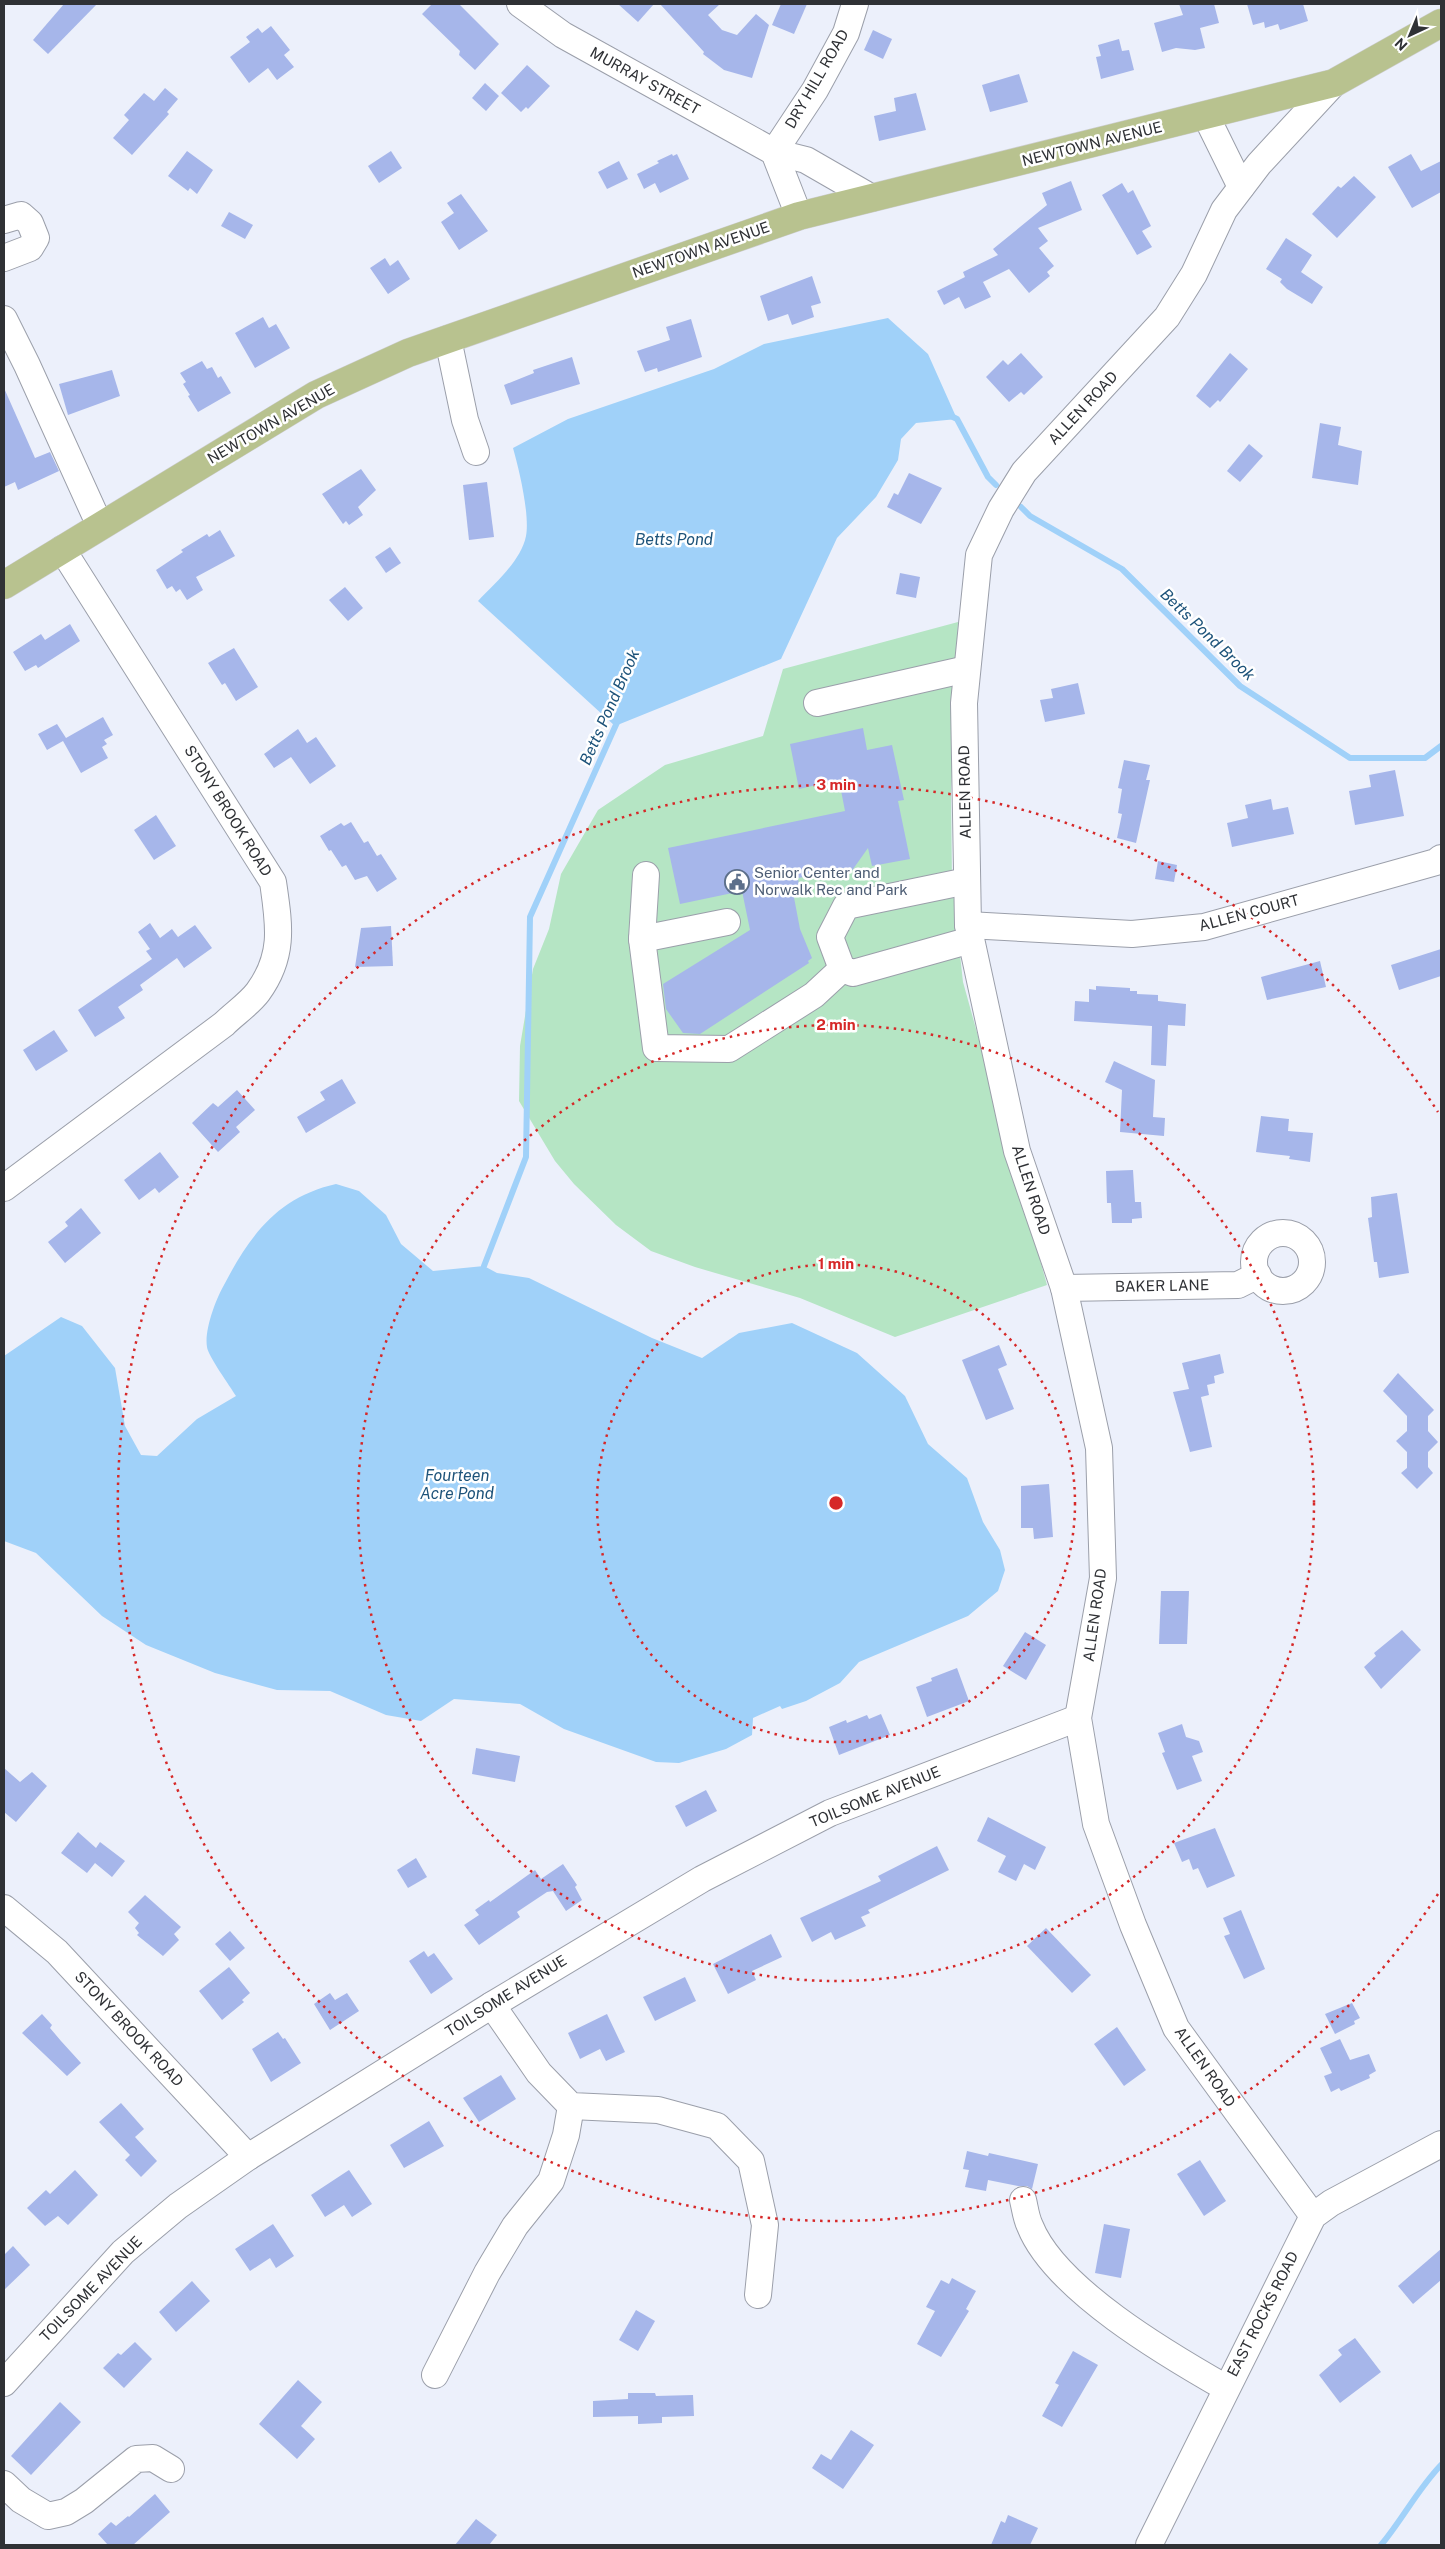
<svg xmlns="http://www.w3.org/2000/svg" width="1445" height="2549" font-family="'Public Sans',sans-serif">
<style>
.green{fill:#b5e5c4}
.water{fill:#a0d1f9}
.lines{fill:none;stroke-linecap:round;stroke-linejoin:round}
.stream{stroke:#a0d1f9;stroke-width:6}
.building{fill:#a6b6ea}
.minor-casing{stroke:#9b9faa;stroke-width:28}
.major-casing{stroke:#cdcecf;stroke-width:29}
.minor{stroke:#fff;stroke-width:26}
.major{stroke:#b8c28f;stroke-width:28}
.ring{fill:none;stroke:#d62828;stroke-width:2.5;stroke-dasharray:2.5 5}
.labels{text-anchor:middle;stroke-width:5;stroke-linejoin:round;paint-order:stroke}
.street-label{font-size:15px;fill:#2f3135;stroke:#fff}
.service-label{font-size:15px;fill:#4e5e75;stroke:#fff;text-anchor:start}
.water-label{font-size:16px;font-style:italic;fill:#1d537a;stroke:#fff}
.centre{fill:#d62828;stroke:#fff;stroke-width:2.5}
.ring-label{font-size:15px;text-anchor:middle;font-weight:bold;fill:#d62828;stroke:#fff;stroke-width:5;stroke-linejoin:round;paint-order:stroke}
</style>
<rect width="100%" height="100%" fill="#ecf0fb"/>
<path class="green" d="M958 622 951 791 952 882 963 982 1047 1285 895 1337 800 1298 695 1267 651 1251 616 1225 574 1184 555 1161 519 1101 520 1046 533 969 549 929 561 874 598 810 665 765 763 736 783 669Z"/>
<g class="water">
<path d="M888 318 928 354 957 419 916 423 901 439 898 460 876 497 837 538 781 659 615 726 478 601C495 583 521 561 526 536 530 515 519 469 513 448L568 419 714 369 764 344Z"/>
<path d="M336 1184 359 1191 386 1215 401 1244 433 1271 484 1266 497 1273 529 1278 652 1338 702 1358 739 1333 792 1323 857 1353 905 1396 928 1444 967 1478 983 1522 1000 1550 1005 1570 998 1591 968 1616 859 1662 840 1683 806 1701 782 1709 780 1706 753 1718 752 1735 726 1749 679 1763 656 1762 564 1729 520 1704 454 1699 421 1721 386 1715 330 1691 277 1690 215 1673 146 1645 102 1616 36 1553 4 1541V1356L61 1317 82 1326 115 1368 125 1426 141 1455 157 1456 197 1419 236 1396C230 1386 208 1356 207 1347 204 1330 216 1299 224 1285 250 1235 278 1197 336 1184Z"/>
</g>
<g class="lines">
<g class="stream">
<path d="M951 416 957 419 988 477 996 485"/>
<path d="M1021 507 1030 516 1122 569 1240 686 1350 758H1425L1441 746"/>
<path d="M484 1266 526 1157 530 917 619 718"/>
<path d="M1381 2545C1403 2519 1417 2490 1441 2465"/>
</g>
</g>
<g class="building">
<path d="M64 4H97L48 54 33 40Z"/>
<path d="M432 4H459L499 44 475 70 459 55 460 51 422 14Z"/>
<path d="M618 4H654L638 22Z"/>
<path d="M660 4H720L708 15 722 30 737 35 756 14 769 25 752 78 724 70 703 54 704 52Z"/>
<path d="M781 4H807L794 34 772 25Z"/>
<path d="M1179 4H1214L1219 23 1200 28 1205 48 1195 50 1176 48 1162 52 1154 23 1183 15Z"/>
<path d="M1247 4H1303L1308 21 1280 30 1278 24 1265 28 1264 22 1253 25Z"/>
<path d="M271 26 290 50 284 55 294 67 277 80 268 68 249 83 230 57 250 42 246 37 258 28 262 33Z"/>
<path d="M873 30 892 39 883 59 864 50Z"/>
<path d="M1119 39 1122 51 1129 50 1134 70 1101 79 1096 57 1101 56 1098 45Z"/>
<path d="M527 65 550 86 528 109 526 107 521 112 501 93Z"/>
<path d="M1019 74 1028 102 990 112 982 85Z"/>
<path d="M485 83 499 96 486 111 472 98Z"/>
<path d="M165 88 178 99 167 112 169 114 132 155 113 138 129 120 124 115 144 93 154 101Z"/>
<path d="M916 93 926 130 879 141 874 116 896 111 894 98Z"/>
<path d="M187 151 213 170 197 194 190 188 188 191 168 176Z"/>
<path d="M391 151 402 168 379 183 368 166Z"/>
<path d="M672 154 673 156 677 154 689 179 660 193 655 183 644 189 637 174 659 163 657 161Z"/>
<path d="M1411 154 1421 171 1441 161V192L1412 208 1388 167Z"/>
<path d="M619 161 628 179 607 189 598 172Z"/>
<path d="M1354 176 1376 197 1337 238 1312 214 1338 186 1341 188Z"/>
<path d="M1071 181 1082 210 1038 228 1048 241 1039 248 1054 266 1047 272 1050 276 1029 293 1009 269 983 282 991 297 965 309 959 297 944 305 937 291 965 277 963 272 998 255 993 249 1047 205 1042 193Z"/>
<path d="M1122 183 1128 193 1133 190 1151 226 1142 231 1152 247 1137 255 1102 195Z"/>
<path d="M461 194 488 231 459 250 441 222 454 213 447 203Z"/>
<path d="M229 212 253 225 245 239 221 226Z"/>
<path d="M1286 238 1312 255 1301 272 1323 287 1312 304 1287 289 1280 282 1282 279 1266 269Z"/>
<path d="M385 258 390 266 398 260 410 279 388 294 370 268Z"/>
<path d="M812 276 821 303 811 306 814 317 792 325 788 314 768 321 760 296Z"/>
<path d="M263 317 269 328 276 324 290 348 255 368 235 333Z"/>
<path d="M691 319 702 357 658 372 657 368 645 372 637 351 670 340 666 327Z"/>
<path d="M1021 353 1043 377 1024 395 1021 392 1009 402 986 377 1003 360 1008 365Z"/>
<path d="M1230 353 1248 369 1220 402 1218 400 1210 408 1196 396Z"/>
<path d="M572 357 580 384 511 405 504 385 534 373 533 370Z"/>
<path d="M202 361 207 369 212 367 218 378 221 376 231 393 198 412 188 396 190 395 183 384 186 382 180 373Z"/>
<path d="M112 370 120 396 68 415 59 384Z"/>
<path d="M4 388 35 458 50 452 59 471 18 490 15 482 4 487Z"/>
<path d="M1320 423 1341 427 1338 445 1362 451 1358 485 1312 478Z"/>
<path d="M1249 444 1263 456 1240 482 1227 471Z"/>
<path d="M361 469 376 490 358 507 363 515 349 525 346 521 343 524 322 494Z"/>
<path d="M909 473 942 488 921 524 887 507 894 493 898 495Z"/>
<path d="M487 482 494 537 469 540 463 485Z"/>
<path d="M220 530 235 556 196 577 203 590 187 600 180 589 176 592 172 586 167 589 156 570 183 552 181 550 207 534 209 537Z"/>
<path d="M390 547 401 563 386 573 375 557Z"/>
<path d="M900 573 920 577 916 598 896 594Z"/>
<path d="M345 587 363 608 348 621 329 600Z"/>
<path d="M70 624 80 641 38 668 36 665 25 671 13 652 41 634 45 640Z"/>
<path d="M234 648 258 687 236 701 225 683 222 685 208 663Z"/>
<path d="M1078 683 1085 714 1045 722 1040 700 1053 698 1051 689Z"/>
<path d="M103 717 113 735 104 740 107 744 102 747 108 758 81 773 63 741 47 750 38 734 57 724 66 738Z"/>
<path d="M863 728 867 750 892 745 904 800 898 801 910 859 872 866 868 848 851 872 837 875 833 872 798 878 799 885 792 887 800 929 812 958 808 961 809 963 700 1034 683 1033 666 1009 663 984 750 930 742 891 680 904 668 848 845 811 839 780 799 789 790 744Z"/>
<path d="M298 729 307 743 316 737 336 766 310 784 291 757 274 768 264 754Z"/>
<path d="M1124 760 1150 765 1146 780H1150L1136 843 1117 838 1122 814 1118 813 1122 789 1118 788Z"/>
<path d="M1395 770 1404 816 1355 825 1349 791 1371 787 1369 775Z"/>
<path d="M1271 799 1273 810 1288 807 1294 834 1232 847 1227 823 1248 818 1245 805Z"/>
<path d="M156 815 176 846 154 860 134 830Z"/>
<path d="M351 822 364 843 368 841 377 856 381 854 397 879 377 892 367 876 355 880 346 865 342 867 331 850 329 851 320 836 341 823 344 826Z"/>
<path d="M1158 861 1177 865 1174 882 1155 879Z"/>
<path d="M150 923 160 938 172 929 178 937 195 925 212 948 184 968 177 958 140 985 143 990 118 1007 125 1018 95 1037 78 1010 152 959 146 951 150 949 138 932Z"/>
<path d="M391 926 393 966 355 967 361 928Z"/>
<path d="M1441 949V976L1399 990 1391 965Z"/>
<path d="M1320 961 1326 987 1267 1000 1261 977Z"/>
<path d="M1096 986 1130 988V991H1137V994L1158 995V1001L1186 1004 1185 1026 1168 1025 1166 1066 1151 1065 1152 1026 1074 1021 1075 1001 1089 1002V989L1096 990Z"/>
<path d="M54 1030 68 1051 36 1071 23 1050Z"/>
<path d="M1114 1061 1155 1080 1153 1117 1165 1118 1164 1136 1120 1132 1122 1090 1105 1082Z"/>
<path d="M342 1079 356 1103 306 1133 297 1117 325 1100 320 1092Z"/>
<path d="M237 1090 255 1110 236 1127 240 1132 218 1152 192 1123 213 1103 218 1107Z"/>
<path d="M1261 1116 1289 1119 1288 1131 1313 1133 1310 1162 1289 1159 1290 1156 1256 1152Z"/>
<path d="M160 1152 179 1177 159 1193 155 1188 139 1200 124 1180Z"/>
<path d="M1133 1170 1135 1202H1141L1142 1218 1132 1219V1223H1112L1111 1203H1107L1106 1171Z"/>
<path d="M1397 1193 1409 1273 1379 1278 1377 1262H1374L1368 1218 1372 1217 1371 1197Z"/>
<path d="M81 1208 101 1233 65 1263 48 1242 68 1226 65 1222Z"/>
<path d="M999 1345 1007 1365 998 1369 1014 1409 986 1420 962 1360Z"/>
<path d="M1220 1354 1224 1373 1214 1376 1215 1383 1207 1385 1209 1395 1201 1397 1212 1447 1190 1452 1173 1392 1189 1389 1182 1363Z"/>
<path d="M1398 1373 1434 1410 1428 1416V1431L1438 1442 1428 1452V1467L1433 1473 1417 1489 1401 1473 1407 1468V1452L1396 1441 1407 1431V1416L1383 1391Z"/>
<path d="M1049 1484 1053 1537 1034 1539 1033 1528H1021V1486Z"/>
<path d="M1161 1591H1189L1187 1644H1159Z"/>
<path d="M1402 1630 1421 1650 1381 1689 1364 1667 1376 1656 1374 1653Z"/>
<path d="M1025 1632 1046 1645 1026 1680 1003 1666Z"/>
<path d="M957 1668 969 1701 927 1717 916 1687 932 1681 931 1678Z"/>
<path d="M881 1714 890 1735 839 1755 829 1727 846 1720 847 1723 867 1715 869 1719Z"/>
<path d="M1182 1724 1186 1737 1199 1741 1203 1752 1192 1756 1202 1781 1177 1790 1162 1753 1165 1752 1158 1733Z"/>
<path d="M476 1748 520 1756 515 1782 472 1774Z"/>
<path d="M4 1768 20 1782 32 1772 47 1786 16 1822 4 1812Z"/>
<path d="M706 1790 717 1811 686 1827 675 1806Z"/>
<path d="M988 1817 1046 1847 1035 1870 1024 1864 1016 1881 998 1872 1006 1856 977 1841Z"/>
<path d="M1215 1828 1235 1876 1207 1888 1198 1868 1193 1870 1189 1859 1182 1862 1174 1843Z"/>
<path d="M78 1832 96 1848 100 1842 125 1861 112 1877 95 1863 87 1873 61 1853Z"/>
<path d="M937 1846 949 1870 868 1910 870 1913 861 1917 866 1926 835 1940 831 1932 812 1942 800 1918 881 1881 878 1876Z"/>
<path d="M416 1858 427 1877 408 1888 397 1870Z"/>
<path d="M563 1864 577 1885 575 1887 582 1900 566 1911 553 1891 547 1892 517 1912 520 1917 479 1945 464 1925 479 1915 475 1910 489 1900 490 1902 535 1870 541 1879Z"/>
<path d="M145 1895 181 1927 174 1934 179 1940 163 1956 137 1935 139 1933 135 1928 139 1923 128 1912Z"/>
<path d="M1241 1910 1265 1969 1244 1979 1224 1936 1230 1934 1223 1918Z"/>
<path d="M1046 1928 1091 1975 1072 1993 1027 1946Z"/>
<path d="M230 1931 245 1948 230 1961 215 1944Z"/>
<path d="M771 1934 782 1957 752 1971 756 1980 728 1994 713 1964Z"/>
<path d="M424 1951 428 1957 434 1953 453 1979 431 1994 409 1961Z"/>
<path d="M229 1967 250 1993 242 2000 244 2002 222 2020 199 1991Z"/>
<path d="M685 1977 696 2001 655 2021 643 1997Z"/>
<path d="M330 1993 335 2000 347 1993 359 2011 330 2030 314 2004Z"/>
<path d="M1352 2003 1360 2018 1354 2021 1355 2024 1335 2034 1325 2014Z"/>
<path d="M42 2014 52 2025 50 2028 61 2041 81 2063 67 2076 22 2033Z"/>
<path d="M607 2014 625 2052 606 2061 600 2049 580 2059 568 2033Z"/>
<path d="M1117 2027 1146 2070 1124 2086 1094 2044Z"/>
<path d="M278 2032 283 2039 285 2038 301 2063 271 2082 252 2049Z"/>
<path d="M1340 2039 1350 2060 1369 2054 1376 2071 1369 2075 1370 2078 1341 2091 1339 2088 1331 2092 1324 2076 1332 2073 1320 2048Z"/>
<path d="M501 2075 516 2099 479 2122 463 2098Z"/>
<path d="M121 2103 144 2129 135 2137 157 2161 141 2177 125 2160 130 2155 99 2122Z"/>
<path d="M429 2121 444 2146 404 2168 390 2145Z"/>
<path d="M967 2151 988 2156 989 2153 1038 2164 1032 2189 1027 2186H1018L988 2180 986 2191 965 2187 969 2170 963 2169Z"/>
<path d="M1200 2160 1226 2201 1204 2216 1177 2174Z"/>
<path d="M75 2170 98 2195 68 2225 58 2216 45 2226 27 2208 46 2190 50 2194Z"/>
<path d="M349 2170 372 2204 352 2217 344 2205 325 2217 311 2195Z"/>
<path d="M273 2224 294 2256 276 2268 270 2258 250 2271 235 2249Z"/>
<path d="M1104 2224 1130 2229 1121 2278 1095 2273Z"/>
<path d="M13 2246 30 2265 4 2290V2255Z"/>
<path d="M1441 2249V2280L1413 2304 1398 2286Z"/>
<path d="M952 2278 976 2291 966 2309 969 2311 941 2357 917 2344 935 2311 926 2307 941 2280 949 2284Z"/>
<path d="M192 2281 210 2301 176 2332 159 2312Z"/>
<path d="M636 2310 655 2321 638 2351 619 2340Z"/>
<path d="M1355 2338 1381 2372 1340 2403 1319 2375 1342 2355 1338 2350Z"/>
<path d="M135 2342 152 2359 124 2388 103 2368 118 2353 121 2355Z"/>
<path d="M1073 2351 1098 2365 1062 2427 1042 2416 1059 2385 1055 2383Z"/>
<path d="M298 2380 322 2402 301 2426 315 2439 297 2459 259 2424Z"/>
<path d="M628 2393H655L656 2396 693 2395 694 2416 662 2417V2423L638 2424V2416L593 2417V2401L628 2399Z"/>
<path d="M60 2402 81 2422 31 2475 11 2456Z"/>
<path d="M851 2430 874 2445 843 2489 812 2468 821 2454 831 2460Z"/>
<path d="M155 2494 170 2512 133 2545H108L98 2534 111 2522 116 2526 128 2516 129 2517Z"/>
<path d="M1008 2515 1038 2528 1030 2545H991L1001 2521 1005 2523Z"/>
<path d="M476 2519 497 2535 489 2545H455Z"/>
</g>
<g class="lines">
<defs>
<g id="minor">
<path d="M520 4 563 35 774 152 799 216"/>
<path d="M855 4 846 33 815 90 774 152 806 160 872 198"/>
<path d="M1206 116 1241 187"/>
<path d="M4 220 21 215 30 223 36 238 30 248 4 258"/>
<path d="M4 319 27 365 100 526"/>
<path d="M448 339 465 420 476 452"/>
<path d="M817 703 967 669"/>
<path d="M967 881 846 906 830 937 842 969 853 973 971 940"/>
<path d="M727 922 642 939 656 1048 729 1049 814 995 842 969"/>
<path d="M968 925 1132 934 1204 927 1436 862 1441 858"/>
<path d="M642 939 646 875"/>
<path d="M4 1188 224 1024C234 1014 249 1004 258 992 285 955 279 924 273 882L62 549"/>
<circle cx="1283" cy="1262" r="29"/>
<path d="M1064 1288 1238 1285 1258 1275"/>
<path d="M4 1908 57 1952 248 2157"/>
<path d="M492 2005 539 2073 571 2106 658 2110 717 2126 751 2161 765 2225 758 2295"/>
<path d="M1023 2200C1025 2208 1026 2218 1030 2226 1055 2289 1168 2355 1226 2388"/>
<path d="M1313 2216 1176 2028 1133 1925 1096 1824 1078 1718 1103 1578 1099 1448 1064 1288 1017 1151 968 925 964 703 979 555 1001 509 1024 472 1167 317 1194 274 1224 210 1259 164 1334 83"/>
<path d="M435 2375 487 2273 515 2226 551 2181 566 2135 571 2106"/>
<path d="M4 2383 123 2252 178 2206 248 2157 492 2005 702 1879 830 1813 1078 1718"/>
<path d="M4 2484 21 2500 48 2516 66 2512 84 2501 136 2459 153 2458 171 2469"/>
<path d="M1149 2545 1313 2216 1331 2203 1441 2144"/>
</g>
<path id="major" d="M4 585 316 395 408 353 799 216 1334 83 1441 23"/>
</defs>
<use href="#minor" class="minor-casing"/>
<use href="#major" class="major-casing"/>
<use href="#minor" class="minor"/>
<use href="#major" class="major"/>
</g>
<g class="ring">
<circle cx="836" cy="1503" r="239"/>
<circle cx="836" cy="1503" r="478"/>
<path d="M1438 1894A718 718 0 1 1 1438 1112"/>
</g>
<defs>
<symbol id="civic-ring" viewBox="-11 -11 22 22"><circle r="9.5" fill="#fff" stroke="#5c6f8a" stroke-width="1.5"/><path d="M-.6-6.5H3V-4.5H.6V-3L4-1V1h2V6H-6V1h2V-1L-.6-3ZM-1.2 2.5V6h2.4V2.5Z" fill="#5c6f8a"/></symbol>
</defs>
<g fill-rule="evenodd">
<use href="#civic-ring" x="723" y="868" width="28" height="28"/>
</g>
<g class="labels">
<g class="street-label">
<text transform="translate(817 79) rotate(-60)" y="5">DRY HILL ROAD</text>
<text transform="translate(645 81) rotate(29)" y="5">MURRAY STREET</text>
<text transform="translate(1092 144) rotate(-14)" y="5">NEWTOWN AVENUE</text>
<text transform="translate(701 250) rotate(-19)" y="5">NEWTOWN AVENUE</text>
<text transform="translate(1083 408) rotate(-47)" y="5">ALLEN ROAD</text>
<text transform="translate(271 424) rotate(-30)" y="5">NEWTOWN AVENUE</text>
<text transform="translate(965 792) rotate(-91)" y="5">ALLEN ROAD</text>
<text transform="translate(228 811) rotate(58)" y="5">STONY BROOK ROAD</text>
<text transform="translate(1249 913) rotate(-15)" y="5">ALLEN COURT</text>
<text transform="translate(1031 1190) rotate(72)" y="5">ALLEN ROAD</text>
<text transform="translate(1162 1286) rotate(-1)" y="5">BAKER LANE</text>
<text transform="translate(1095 1615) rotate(-82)" y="5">ALLEN ROAD</text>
<text transform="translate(875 1797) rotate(-22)" y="5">TOILSOME AVENUE</text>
<text transform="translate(506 1996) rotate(-32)" y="5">TOILSOME AVENUE</text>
<text transform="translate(129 2029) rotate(47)" y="5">STONY BROOK ROAD</text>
<text transform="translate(1205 2067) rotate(55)" y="5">ALLEN ROAD</text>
<text transform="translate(91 2289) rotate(-46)" y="5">TOILSOME AVENUE</text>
<text transform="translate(1263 2314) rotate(-63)" y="5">EAST ROCKS ROAD</text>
</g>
<g class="service-label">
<text x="754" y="878">Senior Center and<tspan x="754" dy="17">Norwalk Rec and Park</tspan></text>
</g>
<g class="water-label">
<text x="674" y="545">Betts Pond</text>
<text transform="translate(1208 634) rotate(44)" y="6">Betts Pond Brook</text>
<text transform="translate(609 707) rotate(-66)" y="6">Betts Pond Brook</text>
<text x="457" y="1481">Fourteen<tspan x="457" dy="18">Acre Pond</tspan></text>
</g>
</g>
<circle cx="836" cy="1503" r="8" class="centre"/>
<g class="ring-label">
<text x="836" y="790">3 min</text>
<text x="836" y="1030">2 min</text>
<text x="836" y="1269">1 min</text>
</g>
<rect width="1445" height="2549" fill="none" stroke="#2f3135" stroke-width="10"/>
<g transform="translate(1410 35) rotate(224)" stroke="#ffffff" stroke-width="4" paint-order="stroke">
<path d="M0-4L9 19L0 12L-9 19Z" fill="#2f3135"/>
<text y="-8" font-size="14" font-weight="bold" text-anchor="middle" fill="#2f3135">N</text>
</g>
</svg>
